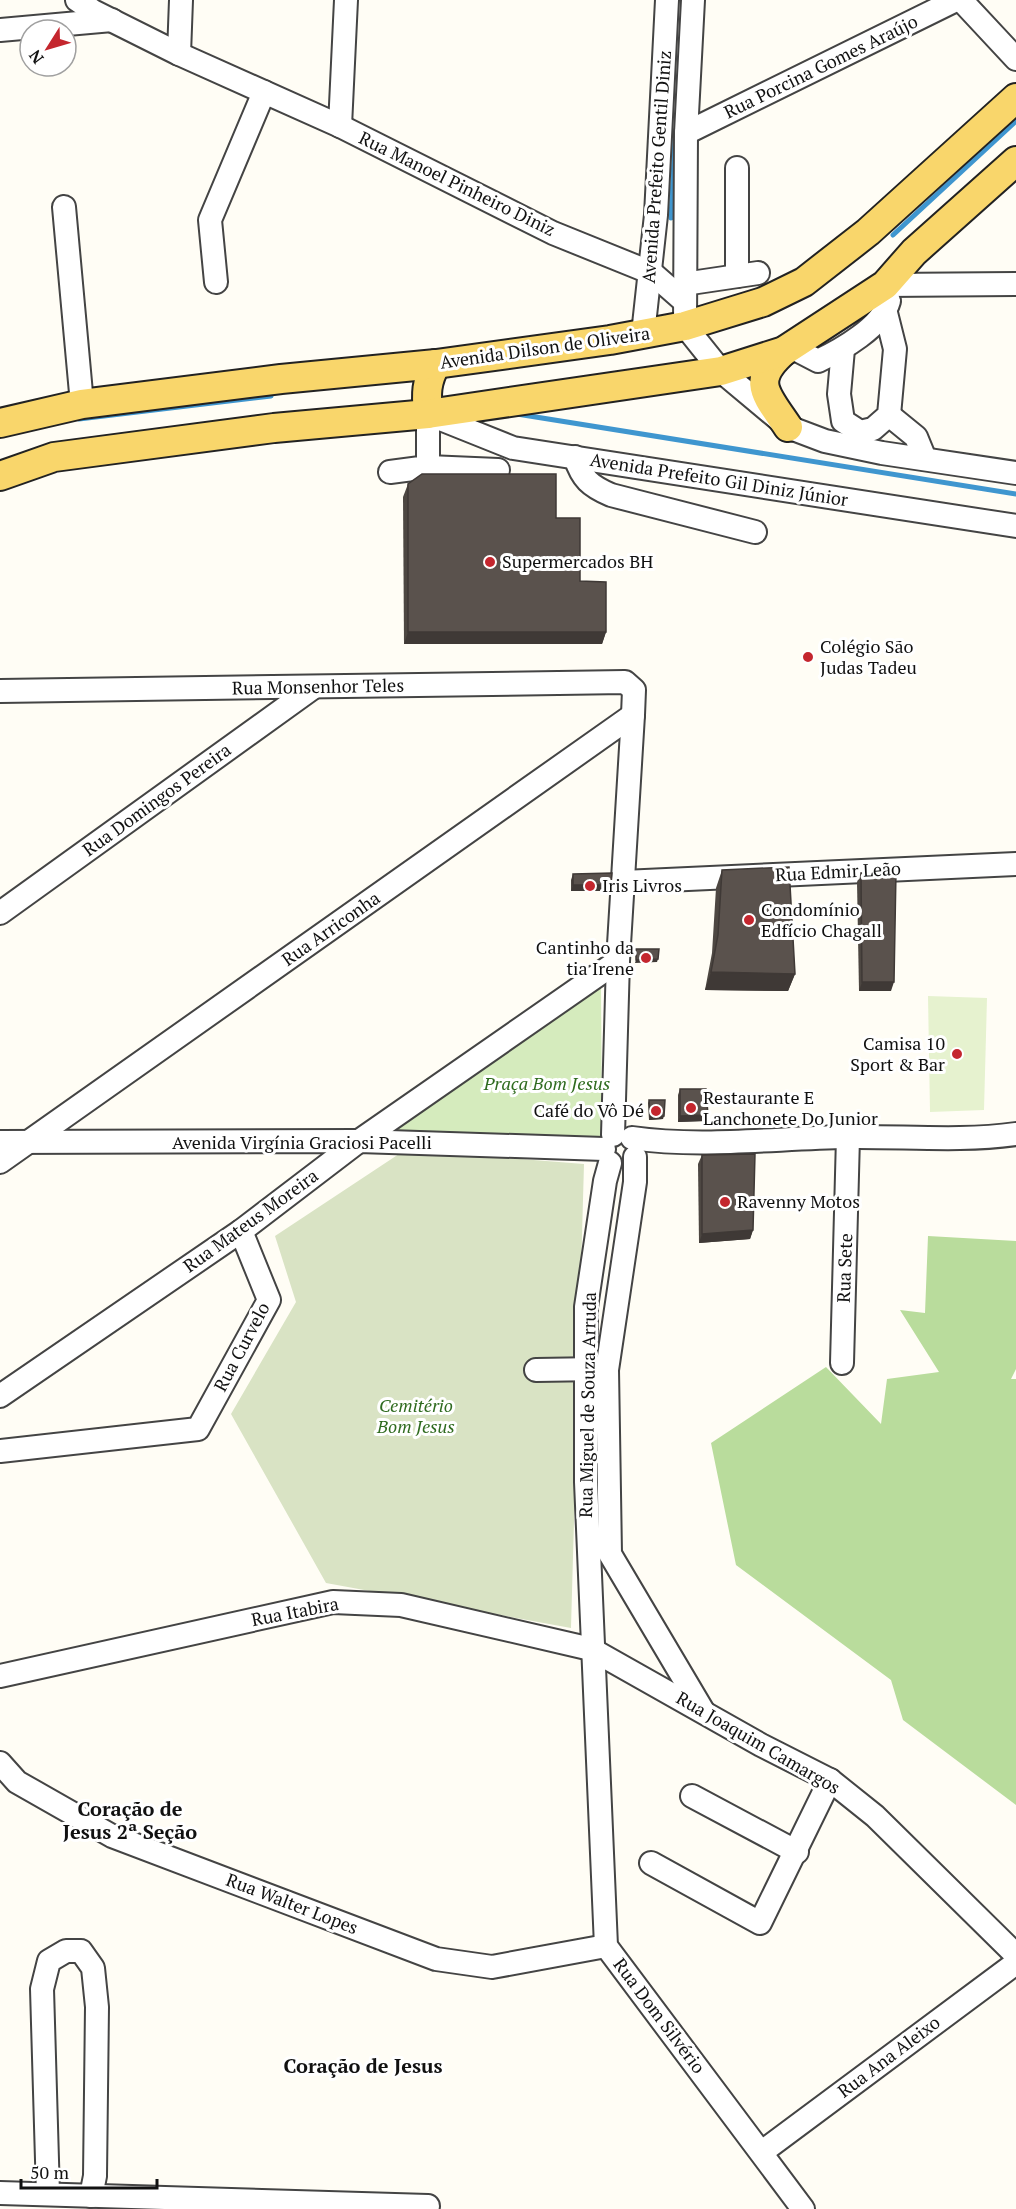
<svg xmlns="http://www.w3.org/2000/svg" width="1016" height="2209" font-family="'PT Serif',serif">
<style>
.green{fill:#d5ebbd}
.forest{fill:#b9dc9c}
.cemetery{fill:#d9e3c4}
.pitch{fill:#e6f2cf}
.lines{fill:none;stroke-linecap:round;stroke-linejoin:round}
.stream{stroke:#3f96cf;stroke-width:5}
.minor-casing{stroke:#444;stroke-width:26}
.major-casing{stroke:#222;stroke-width:32}
.minor{stroke:#fff;stroke-width:22}
.major{stroke:#f9d66b;stroke-width:28}
.wall{fill:#4d4742}
.shaded-wall{fill:#3f3936}
.building{fill:#5a524d;stroke:#3f3936;stroke-width:1.5}
.poi-dot{fill:#c4262e;stroke:#fff;stroke-width:2}
.labels{text-anchor:middle;stroke-width:6;stroke-linejoin:round;paint-order:stroke}
.street-label{font-size:18px;fill:#111;stroke:#fff}
.poi-label{font-size:18px;fill:#111;stroke:#fff;text-anchor:start}
.park-label{font-size:18px;font-style:italic;fill:#2f6b1f;stroke:#fff}
.neighbourhood-label{font-size:20px;font-weight:bold;fill:#111;stroke:#fff}
</style>
<rect width="100%" height="100%" fill="#fffdf5"/>
<path class="green" d="M601 981 602 1139 379 1136Z"/>
<path class="forest" d="M928 1236 1016 1241V1369L1011 1379H1016V1805L903 1720 891 1680 736 1565 711 1443 826 1367 881 1424 887 1379 939 1372 900 1310 925 1313Z"/>
<path class="cemetery" d="M405 1150 584 1164 571 1628 326 1583 231 1414 296 1302 275 1236Z"/>
<path class="pitch" d="M928 996 987 998 984 1110 930 1112Z"/>
<g class="lines">
<g class="stream">
<path d="M671 218 675 139"/>
<path d="M893 235 1016 121"/>
<path d="M517 414 1016 494"/>
<path d="M79 419 271 396"/>
</g>
<defs>
<g id="minor">
<path d="M77 0 93 11 179 54 340 126 553 233 652 273 684 301"/>
<path d="M693 0 686 133 685 326 721 371 788 427 825 441 882 453 1016 473"/>
<path d="M961 0 1016 59"/>
<path d="M0 30 112 20"/>
<path d="M179 54 181 0"/>
<path d="M340 126 346 0"/>
<path d="M686 133 956 0"/>
<path d="M64 207 82 404"/>
<path d="M737 276V168"/>
<path d="M216 282 210 220 264 92"/>
<path d="M684 284 758 273"/>
<path d="M885 285 1016 284"/>
<path d="M643 334 656 215 667 0"/>
<path d="M791 347 818 361C841 350 882 327 889 301"/>
<path d="M843 349 839 394 843 421 860 432 873 429 889 415 895 349 886 313"/>
<path d="M889 415 916 437 925 459"/>
<path d="M575 457C582 479 590 486 611 495L755 532"/>
<path d="M428 467 498 470"/>
<path d="M390 472 428 467V414L513 448 1016 526"/>
<path d="M0 691 625 682 634 690 633 715 618 961 613 1135"/>
<path d="M623 882 1016 864"/>
<path d="M0 913 314 687"/>
<path d="M632 1138C702 1148 776 1138 847 1137 903 1136 960 1142 1016 1134"/>
<path d="M0 1142 359 1141 604 1149"/>
<path d="M635 1157V1182L607 1370 610 1554 703 1711"/>
<path d="M0 1162 633 715"/>
<path d="M610 1163 605 1181 586 1307V1482L606 1946 803 2209"/>
<path d="M842 1363 848 1137"/>
<path d="M536 1370 599 1369"/>
<path d="M0 1396 241 1231 359 1141 618 961"/>
<path d="M0 1451 198 1429 269 1300 241 1231"/>
<path d="M0 1676 333 1602 401 1605 591 1649 761 1745 830 1780 875 1816 1016 1955"/>
<path d="M0 1763 17 1782 112 1836 436 1959 492 1967 606 1946"/>
<path d="M692 1796 797 1852"/>
<path d="M651 1863 760 1923 830 1780"/>
<path d="M762 2152 1016 1963"/>
<path d="M0 2193 428 2206"/>
<path d="M48 2194 42 1989 49 1961 66 1951H81L93 1968 97 2007 95 2176 91 2196"/>
</g>
<g id="major">
<path d="M784 351C749 382 767 395 788 427"/>
<path d="M428 414C426 394 426 382 436 364"/>
<path d="M0 423 82 404 281 379 436 364 610 340 685 326 763 302 804 282 868 232 1016 98"/>
<path d="M0 476 54 457 274 428 428 414 721 371 784 351 885 285 914 252 1016 161"/>
</g>
</defs>
<use href="#minor" class="minor-casing"/>
<use href="#major" class="major-casing"/>
<use href="#minor" class="minor"/>
<use href="#major" class="major"/>
</g>
<g class="wall">
<path d="M408 484 580 581 606 632 602 644H404L403 497Z"/>
<path d="M722 870 795 974 788 991 705 990 712 953 716 888Z"/>
<path d="M861 873 891 991H859L857 882Z"/>
<path d="M573 874 611 885 609 891H571V880Z"/>
<path d="M680 1089 705 1121 678 1122V1095Z"/>
<path d="M649 1100 663 1119 649 1120 648 1103Z"/>
<path d="M702 1155 753 1230 750 1239 699 1243 698 1164Z"/>
</g>
<g class="shaded-wall">
<path d="M408 632H606L602 644H404Z"/>
<path d="M573 885H611L609 891H571Z"/>
<path d="M658 959 657 962 635 963 636 960Z"/>
<path d="M711 972 795 974 788 991 705 990Z"/>
<path d="M862 982H894L891 991H859Z"/>
<path d="M708 1115 705 1121 678 1122 680 1116Z"/>
<path d="M664 1116 663 1119 649 1120 650 1117Z"/>
<path d="M753 1230 750 1239 699 1243 702 1234Z"/>
</g>
<g class="building">
<path d="M422 474H556V518H580V581L606 582V632H408V484Z"/>
<path d="M789 867 795 974 711 972 718 935 722 870Z"/>
<path d="M896 872 894 982H862L861 873Z"/>
<path d="M612 873 611 885H573V874Z"/>
<path d="M636 949H659L658 959 636 960Z"/>
<path d="M680 1089H706L708 1115 680 1116Z"/>
<path d="M649 1100H665L664 1116 650 1117Z"/>
<path d="M755 1154 753 1230 702 1234V1155Z"/>
</g>
<g class="poi-dot">
<circle cx="490" cy="562" r="6"/>
<circle cx="808" cy="657" r="6"/>
<circle cx="590" cy="886" r="6"/>
<circle cx="749" cy="920" r="6"/>
<circle cx="646" cy="958" r="6"/>
<circle cx="957" cy="1054" r="6"/>
<circle cx="691" cy="1108" r="6"/>
<circle cx="656" cy="1111" r="6"/>
<circle cx="725" cy="1202" r="6"/>
</g>
<g class="labels">
<g class="street-label">
<text transform="translate(821 67) rotate(-26)" y="6">Rua Porcina Gomes Araújo</text>
<text transform="translate(657 167) rotate(-86)" y="6">Avenida Prefeito Gentil Diniz</text>
<text transform="translate(457 184) rotate(26)" y="6">Rua Manoel Pinheiro Diniz</text>
<text transform="translate(545 348) rotate(-8)" y="6">Avenida Dilson de Oliveira</text>
<text transform="translate(719 480) rotate(9)" y="6">Avenida Prefeito Gil Diniz Júnior</text>
<text transform="translate(318 687) rotate(-1)" y="6">Rua Monsenhor Teles</text>
<text transform="translate(157 800) rotate(-36)" y="6">Rua Domingos Pereira</text>
<text transform="translate(838 872) rotate(-3)" y="6">Rua Edmir Leão</text>
<text transform="translate(331 929) rotate(-35)" y="6">Rua Arriconha</text>
<text x="302" y="1149">Avenida Virgínia Graciosi Pacelli</text>
<text transform="translate(251 1221) rotate(-36)" y="6">Rua Mateus Moreira</text>
<text transform="translate(845 1268) rotate(-88)" y="6">Rua Sete</text>
<text transform="translate(242 1347) rotate(-62)" y="6">Rua Curvelo</text>
<text transform="translate(588 1405) rotate(-89)" y="6">Rua Miguel de Souza Arruda</text>
<text transform="translate(295 1612) rotate(-11)" y="6">Rua Itabira</text>
<text transform="translate(758 1743) rotate(30)" y="6">Rua Joaquim Camargos</text>
<text transform="translate(292 1904) rotate(21)" y="6">Rua Walter Lopes</text>
<text transform="translate(659 2016) rotate(53)" y="6">Rua Dom Silvério</text>
<text transform="translate(889 2057) rotate(-37)" y="6">Rua Ana Aleixo</text>
</g>
<g class="poi-label">
<text x="502" y="568">Supermercados BH</text>
<text x="820" y="653">Colégio São<tspan x="820" dy="21">Judas Tadeu</tspan></text>
<text x="602" y="892">Iris Livros</text>
<text x="761" y="916">Condomínio<tspan x="761" dy="21">Edfício Chagall</tspan></text>
<text x="634" y="954" text-anchor="end">Cantinho da<tspan x="634" dy="21">tia Irene</tspan></text>
<text x="945" y="1050" text-anchor="end">Camisa 10<tspan x="945" dy="21">Sport &amp; Bar</tspan></text>
<text x="703" y="1104">Restaurante E<tspan x="703" dy="21">Lanchonete Do Junior</tspan></text>
<text x="644" y="1117" text-anchor="end">Café do Vô Dé</text>
<text x="737" y="1208">Ravenny Motos</text>
</g>
<g class="park-label">
<text x="547" y="1090">Praça Bom Jesus</text>
<text x="416" y="1412">Cemitério<tspan x="416" dy="21">Bom Jesus</tspan></text>
</g>
<g class="neighbourhood-label">
<text x="130" y="1816">Coração de<tspan x="130" dy="23">Jesus 2ª Seção</tspan></text>
<text x="363" y="2073">Coração de Jesus</text>
</g>
</g>
<g transform="translate(48 48) rotate(233)"><circle r="28" fill="#ffffff" stroke="#a0a0a0" stroke-width="1.5"/>
<path d="M0-4.5L10 22L0 15L-10 22Z" fill="#c4262e"/>
<text y="-9" font-size="16" font-weight="bold" text-anchor="middle" fill="#111111">N</text>
</g>
<path d="M21 2179v9h136v-9" fill="none" stroke="#111111" stroke-width="3"/>
<text x="30" y="2179" font-size="18" fill="#111111" stroke="#ffffff" stroke-width="4.5" paint-order="stroke">50 m</text>
</svg>
